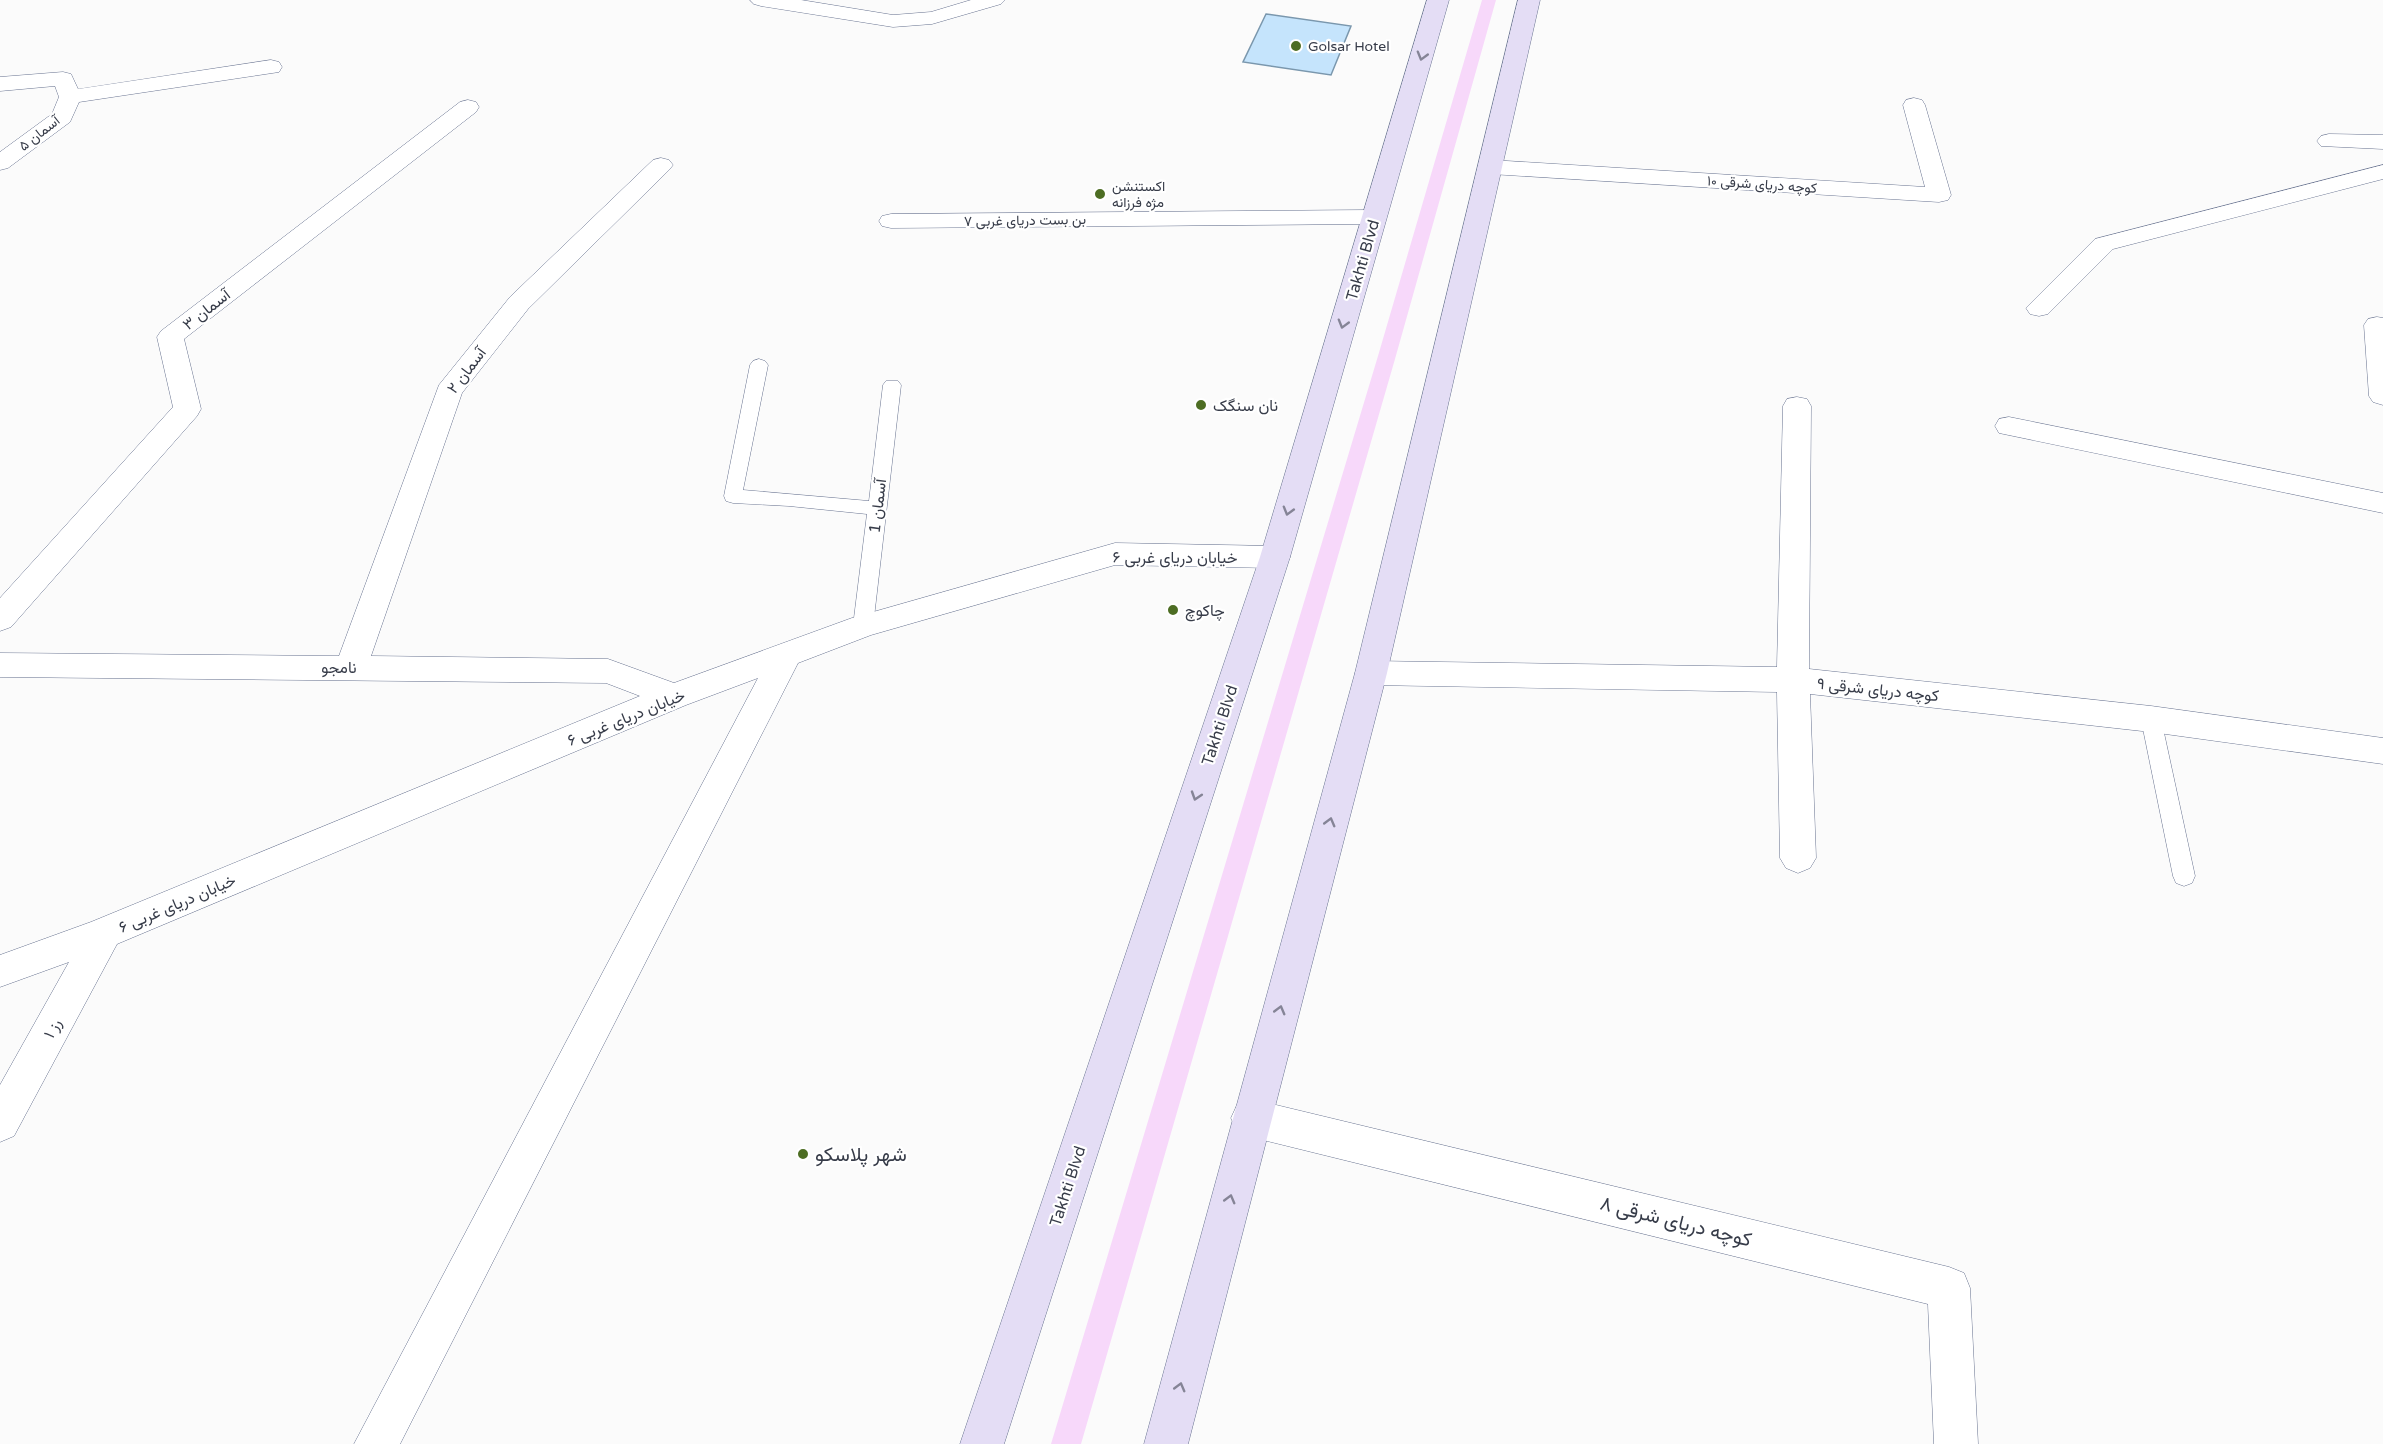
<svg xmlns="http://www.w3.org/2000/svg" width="2383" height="1444" font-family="'Varela Round',Vazirmatn,sans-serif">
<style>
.green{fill:#f7d8fa}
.building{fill:#c5e4fc;stroke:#7a97ad;stroke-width:1.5}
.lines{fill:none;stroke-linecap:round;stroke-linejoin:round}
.lane-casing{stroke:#687390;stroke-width:1}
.street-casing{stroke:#687390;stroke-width:1}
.secondary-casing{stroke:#687390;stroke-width:1}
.lane{fill:#fff;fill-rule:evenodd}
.street{fill:#fff;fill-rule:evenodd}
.secondary{fill:#e4ddf5;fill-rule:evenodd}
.oneway{stroke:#858496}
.poi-dot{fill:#4d6d23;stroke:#fff;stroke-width:2}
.labels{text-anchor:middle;stroke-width:4.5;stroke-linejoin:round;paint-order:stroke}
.far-poi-label{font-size:14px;fill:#373c49;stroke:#fff;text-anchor:start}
.far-street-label{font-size:14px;fill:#373c49;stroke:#fff}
.street-label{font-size:16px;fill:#373c49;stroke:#fff}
.poi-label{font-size:16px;fill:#373c49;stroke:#fff;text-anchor:start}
.near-poi-label{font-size:20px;fill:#373c49;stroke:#fff;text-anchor:start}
.near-street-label{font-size:20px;fill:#373c49;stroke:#fff}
</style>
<rect width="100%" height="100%" fill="#fbfbfb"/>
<path class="green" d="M1482 0H1496L1395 359 1081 1444H1051L1378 356Z"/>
<path class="building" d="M1266 14 1351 26 1331 75 1243 62Z"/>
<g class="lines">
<defs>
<g id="lane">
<path d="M759 359 765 361 768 365 743 490 869 501 883 385 886 381H898L901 385 873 626 870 631 863 634 856 631 853 626 867 514 789 506 733 503 726 501 724 496 750 365 753 361Z"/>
<path d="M2151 711 2158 713 2161 719 2195 876 2192 883 2184 886 2176 883 2173 876 2141 719 2144 713Z"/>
</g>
<g id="street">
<path d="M750 0H801L893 15 931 12 971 0H1005L1001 4 932 24 893 27 761 6 754 4Z"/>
<path d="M271 60 279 62 282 67 279 72 79 102 70 122 8 168 0 170V152L52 114 59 97 55 86 0 91V77L63 72 71 74 78 89Z"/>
<path d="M1914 98 1922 100 1925 105 1951 195 1948 200 1939 202 1491 174 1483 172 1479 167 1483 162 1491 160 1925 187 1903 105 1906 100Z"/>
<path d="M468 100 476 102 479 107 476 112 184 339 201 409 197 416 11 627 0 631V598L173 407 157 337 161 331 460 102Z"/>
<path d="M2329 134 2383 135V149L2321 146 2317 141 2321 136Z"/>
<path d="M661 158 669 160 673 165 669 170 528 309 462 393 371 656 608 659 674 683 852 618 1115 543 1275 546 1286 549 1290 557 1286 565 1275 568 1115 565 871 635 798 663 400 1444H354L758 678 686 705 117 944 14 1136 0 1142V1085L69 962 0 987V955L91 922 640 696 606 683 0 677V653L339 656 439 385 510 297 653 160Z"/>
<path d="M2383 165V179L2113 249 2048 314 2039 316 2030 314 2026 308 2095 239Z"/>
<path d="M1374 210 1383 212 1386 217 1383 222 1374 224 891 228 882 226 879 221 882 216 891 214Z"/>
<path d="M2377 317 2383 318V405L2373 402 2369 396 2364 325 2368 319Z"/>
<path d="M1797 397 1807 399 1811 406 1809 669 2151 706 2383 738V764L2151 732 1810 694 1816 858 1810 868 1798 873 1786 868 1780 858 1777 692 1371 685 1360 682 1355 673 1360 664 1371 661 1777 667 1783 406 1787 399Z"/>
<path d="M2009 417 2383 493V513L1999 433 1995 426 1999 419Z"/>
<path d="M1251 1099 1949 1267 1964 1273 1970 1288 1978 1444H1934L1928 1304 1251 1137 1237 1131 1231 1118 1237 1105Z"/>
</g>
<g id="secondary">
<path d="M1427 0H1449L1290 557 1004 1444H960L1260 557Z"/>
<path d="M1518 0H1540L1387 673 1188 1444H1144L1355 673Z"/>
</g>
</defs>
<use href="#lane" class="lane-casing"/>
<use href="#street" class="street-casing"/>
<use href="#secondary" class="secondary-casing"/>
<use href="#lane" class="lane"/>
<use href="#street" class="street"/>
<use href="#secondary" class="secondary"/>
</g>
<defs><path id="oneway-chevron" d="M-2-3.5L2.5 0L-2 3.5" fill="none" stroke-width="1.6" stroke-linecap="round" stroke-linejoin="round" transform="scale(1.5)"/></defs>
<g class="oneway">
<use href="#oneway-chevron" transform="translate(1422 56) rotate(106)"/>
<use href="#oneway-chevron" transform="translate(1343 324) rotate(106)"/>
<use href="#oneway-chevron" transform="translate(1288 511) rotate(106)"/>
<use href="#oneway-chevron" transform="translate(1196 796) rotate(108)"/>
<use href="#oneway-chevron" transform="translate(1330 822) rotate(-75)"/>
<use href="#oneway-chevron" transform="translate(1280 1010) rotate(-75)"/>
<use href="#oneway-chevron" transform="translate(1230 1199) rotate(-75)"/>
<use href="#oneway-chevron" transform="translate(1180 1387) rotate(-75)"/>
</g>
<g class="poi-dot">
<circle cx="1296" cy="46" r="6"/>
<circle cx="1100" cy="194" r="6"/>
<circle cx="1201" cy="405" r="6"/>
<circle cx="1173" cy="610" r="6"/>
<circle cx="803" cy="1154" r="6"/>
</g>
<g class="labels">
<g class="far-poi-label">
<text x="1308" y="51">Golsar Hotel</text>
<text x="1112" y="191">اکستنشن<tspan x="1112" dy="16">مژه فرزانه</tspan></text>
</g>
<g class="far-street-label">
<text transform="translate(39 133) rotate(-38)" y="5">آسمان ۵</text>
<text transform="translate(1762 184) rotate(4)" y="5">کوچه دریای شرقی ۱۰</text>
<text transform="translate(1025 220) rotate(-1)" y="5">بن بست دریای غربی ۷</text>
</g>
<g class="street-label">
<text transform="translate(1362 260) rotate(-74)" y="6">Takhti Blvd</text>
<text transform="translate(206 309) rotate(-38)" y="6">آسمان ۳</text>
<text transform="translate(466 370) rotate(-53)" y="6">آسمان ۲</text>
<text transform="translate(877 506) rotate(-83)" y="6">آسمان 1</text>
<text x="1175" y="563">خیابان دریای غربی ۶</text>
<text x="339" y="673">نامجو</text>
<text transform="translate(1878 689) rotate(6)" y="6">کوچه دریای شرقی ۹</text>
<text transform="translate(626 717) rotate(-22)" y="6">خیابان دریای غربی ۶</text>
<text transform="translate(1219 725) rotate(-72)" y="6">Takhti Blvd</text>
<text transform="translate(177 903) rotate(-23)" y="6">خیابان دریای غربی ۶</text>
<text transform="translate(52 1028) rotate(-61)" y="6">رز ۱</text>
<text transform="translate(1067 1186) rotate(-72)" y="6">Takhti Blvd</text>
</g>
<g class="poi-label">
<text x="1213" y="411">نان سنگک</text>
<text x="1185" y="616">چاکوچ</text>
</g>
<g class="near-poi-label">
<text x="815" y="1161">شهر پلاسکو</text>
</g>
<g class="near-street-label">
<text transform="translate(1676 1221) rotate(14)" y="7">کوچه دریای شرقی ۸</text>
</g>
</g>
</svg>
